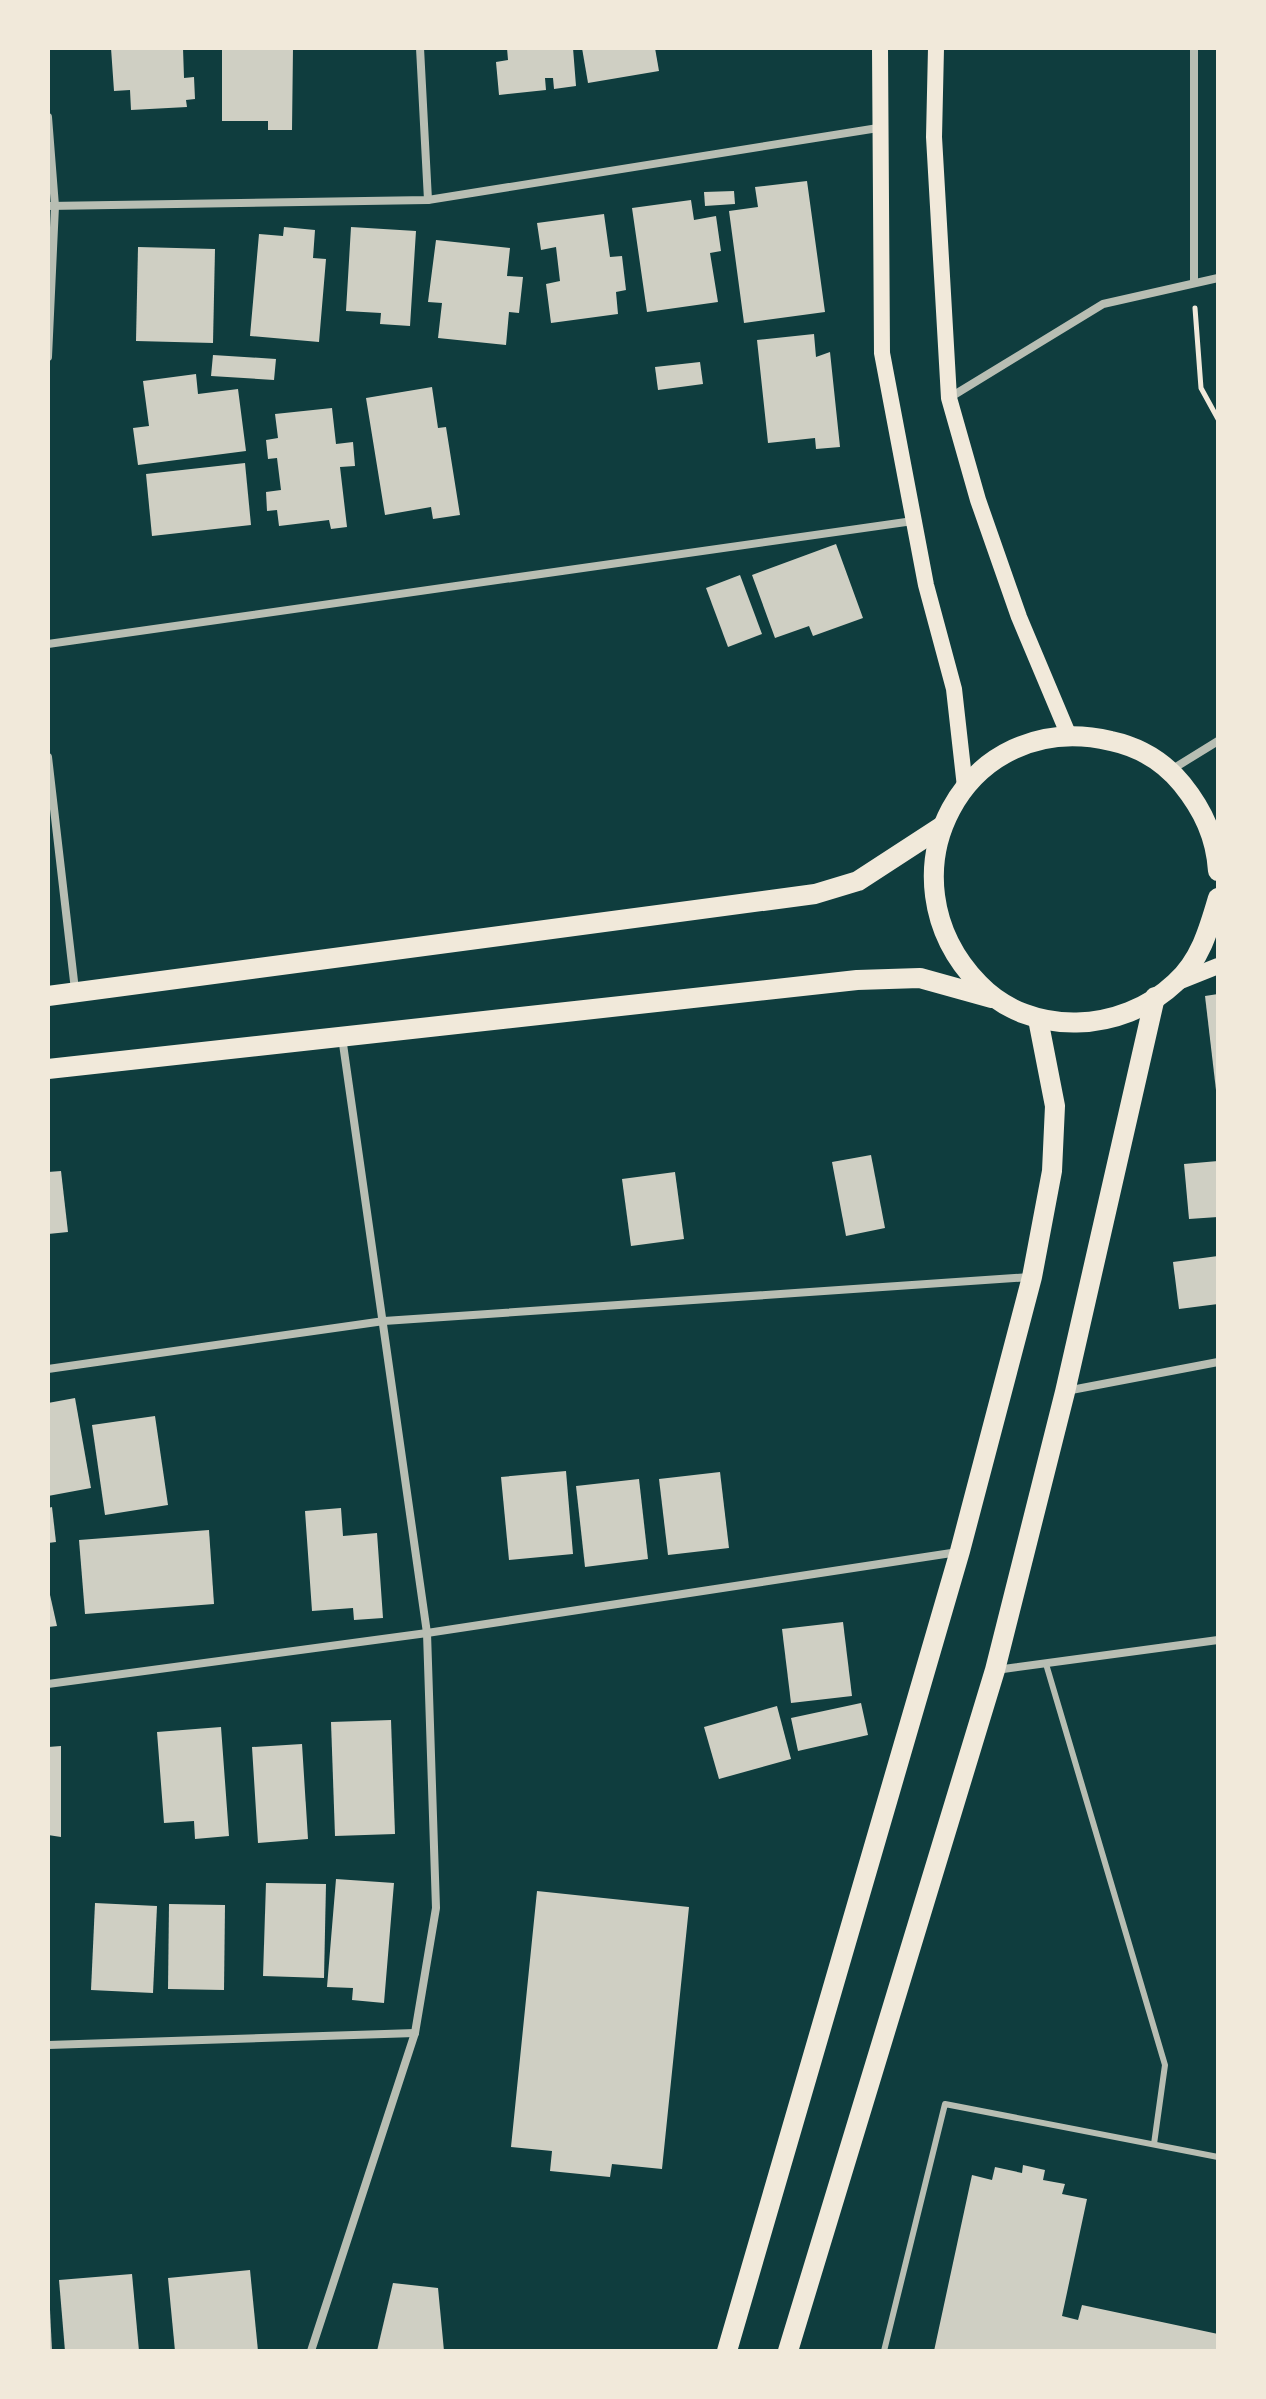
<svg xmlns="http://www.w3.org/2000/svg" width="1266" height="2399" font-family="'Archivo Narrow',sans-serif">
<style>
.building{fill:#cfcfc3}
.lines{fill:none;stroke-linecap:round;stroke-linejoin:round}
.path{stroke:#f1e9da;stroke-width:5}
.service{stroke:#b8beb3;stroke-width:6}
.minor{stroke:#b8beb3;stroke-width:8}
.secondary{stroke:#f1e9da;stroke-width:16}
.primary{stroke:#f1e9da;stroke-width:20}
</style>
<rect width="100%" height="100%" fill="#0f3d3e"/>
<g class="building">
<path d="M111 48H183L184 78 194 77 195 99 186 100 187 107 131 110 130 90 114 91Z"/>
<path d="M222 48H293L292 130H268V121H222Z"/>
<path d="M507 48H573L576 86 554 89 553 78H545L546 90 499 95 496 62 508 60Z"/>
<path d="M582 48H655L659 71 588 83Z"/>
<path d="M807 181 825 312 744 323 729 211 758 207 755 187Z"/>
<path d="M734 191 735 204 705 206 704 192Z"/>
<path d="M691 200 694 220 716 216 721 251 710 253 718 302 647 312 632 208Z"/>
<path d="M604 214 610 257 622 256 626 290 616 292 618 314 551 323 546 284 560 281 556 247 541 250 537 223Z"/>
<path d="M284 227 315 230 313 258 326 259 319 342 250 336 259 234 283 236Z"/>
<path d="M351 227 416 231 410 326 380 324 381 313 346 311Z"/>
<path d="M436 240 510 248 507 276 523 277 519 313 509 312 506 345 438 338 442 303 428 302Z"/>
<path d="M138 247 215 249 213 343 136 341Z"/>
<path d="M814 334 816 357 830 352 840 447 816 449 815 438 768 443 757 340Z"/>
<path d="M213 355 276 359 274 380 211 376Z"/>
<path d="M700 362 703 384 658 390 655 367Z"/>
<path d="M196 374 198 394 238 389 246 451 138 465 133 428 149 426 143 381Z"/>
<path d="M432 387 438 428 446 427 460 515 433 519 431 507 385 515 366 398Z"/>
<path d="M332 408 336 444 353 442 355 466 340 467 347 527 331 529 329 520 279 526 277 510 267 511 266 492 281 490 277 458 268 459 266 440 278 438 275 414Z"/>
<path d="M245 463 251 525 152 536 146 474Z"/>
<path d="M836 544 863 618 813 636 809 626 775 638 752 575Z"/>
<path d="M740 575 762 634 728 647 706 588Z"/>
<path d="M1218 994V1090H1216L1205 996Z"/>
<path d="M871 1155 885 1228 846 1236 832 1162Z"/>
<path d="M1218 1161V1217L1189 1219 1184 1164Z"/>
<path d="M61 1171 68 1232 48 1234V1172Z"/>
<path d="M675 1172 684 1239 631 1246 622 1179Z"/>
<path d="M1218 1256V1304L1179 1309 1173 1262Z"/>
<path d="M75 1398 91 1488 48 1496V1403Z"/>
<path d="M155 1416 168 1505 105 1515 92 1425Z"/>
<path d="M566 1471 573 1554 509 1560 501 1477Z"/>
<path d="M720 1472 729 1548 668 1555 659 1479Z"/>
<path d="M639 1479 648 1559 585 1567 576 1486Z"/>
<path d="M52 1507 56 1542 48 1543V1508Z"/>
<path d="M341 1508 343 1536 377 1533 383 1618 354 1620 353 1608 312 1611 305 1511Z"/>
<path d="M209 1530 214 1604 85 1614 79 1540Z"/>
<path d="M48 1586 57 1626 48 1627Z"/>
<path d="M843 1622 852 1696 791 1703 782 1629Z"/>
<path d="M861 1703 868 1735 798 1751 791 1718Z"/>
<path d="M777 1706 791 1759 719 1779 704 1727Z"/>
<path d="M391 1720 395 1834 335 1836 331 1722Z"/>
<path d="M221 1727 229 1836 195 1839 194 1821 164 1823 157 1732Z"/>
<path d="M302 1744 308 1839 258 1843 252 1747Z"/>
<path d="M61 1746V1837L48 1835V1747Z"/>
<path d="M336 1879 394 1883 384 2003 352 2000 353 1988 327 1987Z"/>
<path d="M266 1883 326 1884 324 1978 263 1976Z"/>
<path d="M537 1891 689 1907 662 2169 612 2164 610 2177 550 2171 552 2151 511 2147Z"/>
<path d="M95 1903 157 1906 153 1993 91 1990Z"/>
<path d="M169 1904 225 1905 224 1990 168 1989Z"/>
<path d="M1023 2165 1045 2170 1043 2180 1065 2184 1062 2194 1087 2199 1062 2316 1078 2320 1082 2305 1218 2334V2351H934L972 2175 992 2180 995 2167 1022 2173Z"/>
<path d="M250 2270 258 2351H175L168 2278Z"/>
<path d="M132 2274 139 2351H65L59 2280Z"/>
<path d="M393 2283 438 2288 444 2351H377Z"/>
<path d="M48 2310H50L52 2351H48Z"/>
</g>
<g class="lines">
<path class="path" d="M1195 308 1201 388 1218 419"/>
<g class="service">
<path d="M1046 1664 1165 2065 1154 2144"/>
<path d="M884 2351 945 2104 1218 2157"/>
</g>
<g class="minor">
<path d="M420 48 428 200"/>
<path d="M48 117 55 206 48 357"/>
<path d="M48 206 428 200 878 128"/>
<path d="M1194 283V48"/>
<path d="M949 398 1103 304 1218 278"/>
<path d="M48 644 913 521"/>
<path d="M48 757 75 990"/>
<path d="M1171 770 1218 741"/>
<path d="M48 1369 384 1321 1030 1277"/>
<path d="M1066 1391 1218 1362"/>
<path d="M996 1670 1218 1640"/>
<path d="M48 1684 427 1633 958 1552"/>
<path d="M48 2045 415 2033"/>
<path d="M311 2351 415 2033 436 1908 427 1633 342 1037"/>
</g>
<g class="secondary">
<path d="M880 48 882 353 926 585 954 689 965 787"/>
<path d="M936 48 934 137 949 398 978 500 1019 617 1069 736"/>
<path d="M1178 982 1218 966"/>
</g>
<g class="primary">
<path d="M1218 871C1216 837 1203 810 1182 784 1164 762 1139 747 1111 741 964 706 875 877 979 984 1031 1038 1122 1033 1175 983 1200 961 1209 929 1218 898"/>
<path d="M48 996 815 894 858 881 941 827"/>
<path d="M48 1069 857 980 920 978 992 998"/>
<path d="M727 2351 960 1551 1032 1277 1052 1171 1055 1106 1038 1019"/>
<path d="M788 2351 995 1670 1065 1392 1155 997"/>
</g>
</g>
<rect width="1266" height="2399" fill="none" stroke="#f1e9da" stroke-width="100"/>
</svg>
